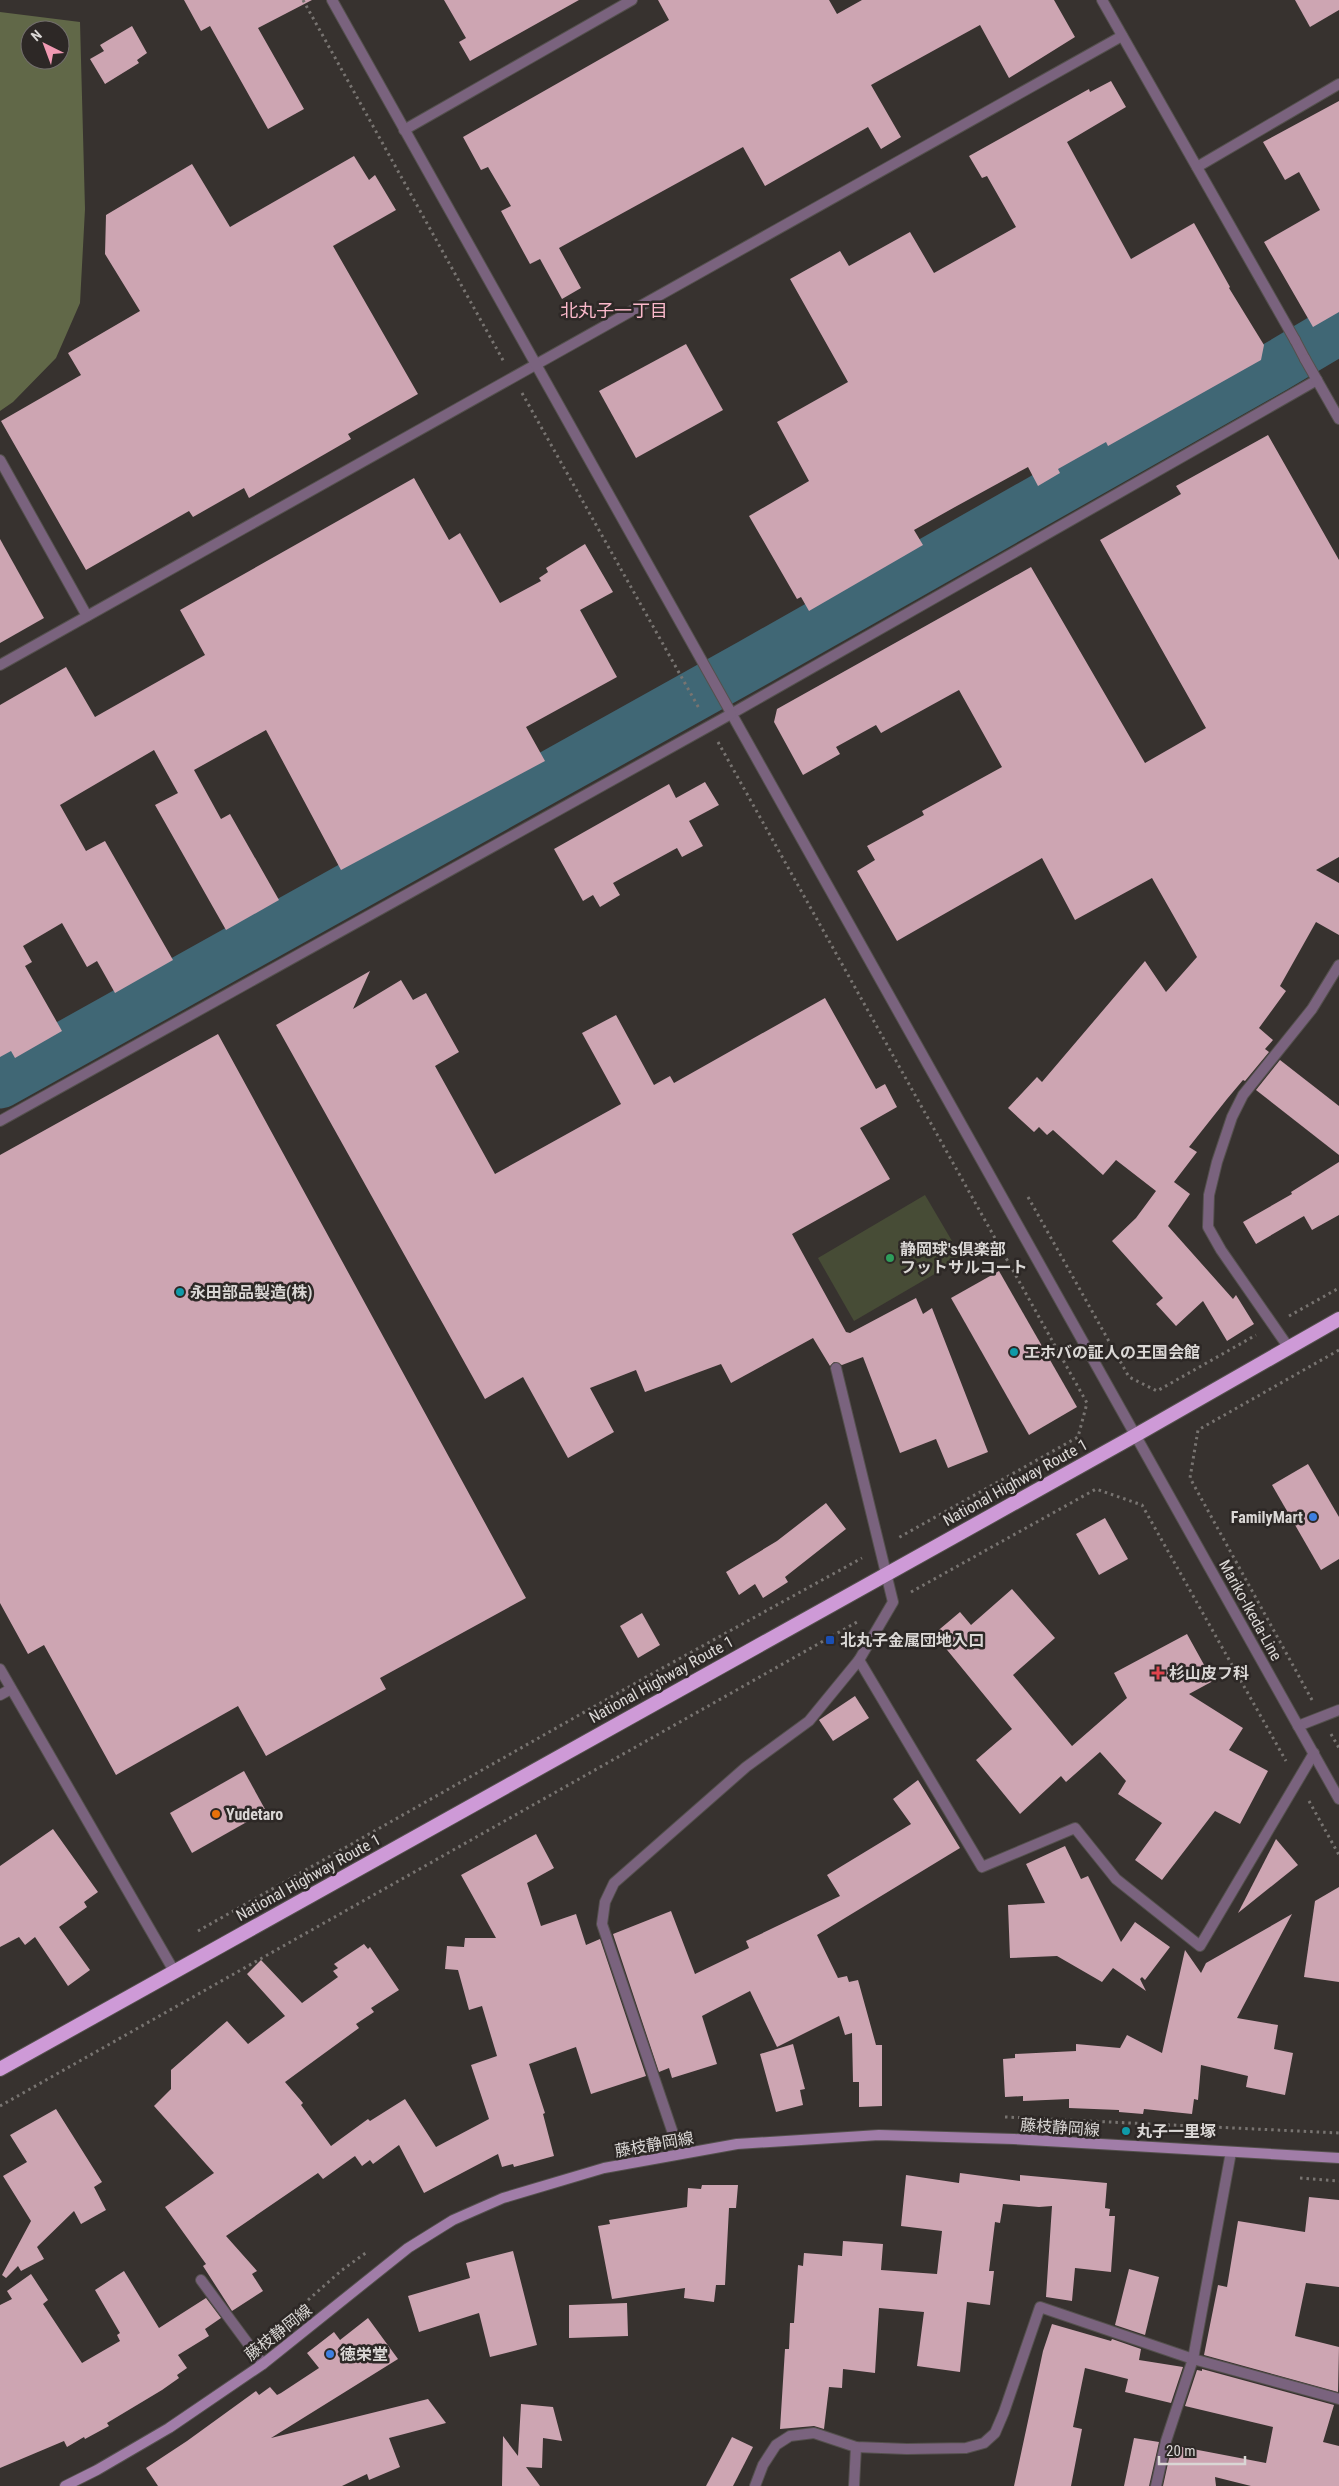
<svg xmlns="http://www.w3.org/2000/svg" width="1339" height="2486" font-family="'Roboto Condensed','Noto Sans JP',sans-serif">
<style>
.green{fill:#474c36}
.forest{fill:#616848;fill-rule:evenodd}
.lines{fill:none;stroke-linecap:round;stroke-linejoin:round}
.river{stroke:#406775;stroke-width:51}
.building{fill:#cda5b2}
.service-casing{stroke:#54504d;stroke-width:12}
.minor-casing{stroke:#54504d;stroke-width:12}
.tertiary-casing{stroke:#54504d;stroke-width:12}
.secondary-casing{stroke:#54504d;stroke-width:12}
.trunk-casing{stroke:#54504d;stroke-width:16}
.path{stroke:#787471;stroke-width:3;stroke-dasharray:2.5 4;stroke-linecap:butt}
.service{stroke:#7a637e;stroke-width:10}
.minor{stroke:#7a637e;stroke-width:10}
.tertiary{stroke:#7a637e;stroke-width:10}
.secondary{stroke:#a17da8;stroke-width:10}
.trunk{stroke:#ce9ad7;stroke-width:14}
.leisure-dot{fill:#2e9e5b;stroke:#2d2826;stroke-width:2}
.culture-dot{fill:#0f9aa8;stroke:#2d2826;stroke-width:2}
.shop-dot{fill:#3f7fe0;stroke:#2d2826;stroke-width:2}
.transit-dot{fill:#1a4fb4;stroke:#2d2826;stroke-width:2}
.health-dot{fill:#e0444e;stroke:#2d2826;stroke-width:2}
.food-dot{fill:#e8710a;stroke:#2d2826;stroke-width:2}
.labels{text-anchor:middle;stroke-width:5;stroke-linejoin:round;paint-order:stroke}
.poi-label{font-size:16px;font-weight:bold;fill:#dad7d5;stroke:#2d2826;text-anchor:start}
.street-label{font-size:16px;fill:#dad7d5;stroke:#2d2826}
.neighbourhood-label{font-size:18px;fill:#fbb9cb;stroke:#2d2826}
</style>
<rect width="100%" height="100%" fill="#37322f"/>
<path class="green" d="M925 1195 962 1258 854 1321 818 1258Z"/>
<path class="forest" d="M0 12 80 22 85 209 80 303 56 358 13 402 0 411ZM30 30H60V60H30Z"/>
<g class="lines">
<path class="river" d="M0 1083 751 664 1275 367 1339 329"/>
</g>
<g class="building">
<path d="M184 0H312L258 28 304 109 268 129 210 26 201 31Z"/>
<path d="M444 0H579L470 61 459 42 466 38Z"/>
<path d="M658 0H829L837 14 862 0H1054L1075 37 1009 78 980 25 871 85 901 137 881 149 868 127 765 186 743 147 559 248 581 288 562 299 540 259 530 264 501 211 511 206 488 167 481 170 463 137 669 20Z"/>
<path d="M1295 0H1339V10L1310 27Z"/>
<path d="M132 26 147 53 137 60 139 63 105 84 90 59 104 51 100 45Z"/>
<path d="M1111 81 1126 107 1067 142 1131 259 1194 223 1230 287 1229 288 1264 345 1261 360 1108 446 1106 442 1058 469 1060 473 1038 486 1028 467 955 507 914 530 923 545 809 611 801 597 797 599 749 516 809 481 777 422 848 382 790 279 840 251 849 266 910 232 934 273 1016 227 987 176 982 178 969 156 1089 89 1090 92Z"/>
<path d="M1339 101V312L1313 327 1264 242 1320 210 1299 172 1285 180 1263 142Z"/>
<path d="M354 156 369 180 375 175 396 210 333 246 418 394 348 434 351 439 249 498 244 488 193 517 189 511 86 570 1 421 81 375 68 353 140 311 105 254 106 215 192 164 230 227Z"/>
<path d="M686 344 723 410 636 458 599 391Z"/>
<path d="M1268 435 1339 560V857L1316 870 1339 883V935L1316 922 1280 986 1286 991 1259 1028 1273 1040 1265 1049 1269 1052 1245 1081 1243 1080 1227 1099 1189 1147 1197 1152 1174 1182 1190 1194 1168 1226 1233 1299 1236 1295 1254 1324 1227 1341 1203 1301 1176 1326 1156 1304 1163 1298 1112 1241 1136 1218 1156 1191 1116 1160 1103 1175 1053 1130 1047 1135 1039 1127 1034 1132 1008 1108 1037 1077 1042 1082 1145 961 1166 992 1197 957 1152 878 1075 920 1042 858 897 941 857 871 875 860 867 846 924 815 922 811 1002 767 959 690 881 733 876 725 836 747 840 754 803 775 774 722 777 709 1031 567 1145 763 1206 728 1100 540 1181 494 1176 486Z"/>
<path d="M414 478 449 540 460 533 500 603 541 581 539 578 548 572 546 568 585 544 613 592 580 610 617 677 526 727 545 761 341 870 266 730 194 770 221 819 230 814 279 900 226 930 155 805 178 793 154 750 60 805 86 851 105 841 173 960 115 993 97 961 87 967 62 923 23 946 32 962 25 966 62 1031 15 1058 11 1051 0 1057V705L66 667 95 717 205 655 180 610Z"/>
<path d="M0 539 44 618 0 643Z"/>
<path d="M705 782 719 805 689 821 703 846 682 857 677 848 613 883 620 895 600 907 593 895 583 901 554 849 669 784 676 798Z"/>
<path d="M370 971 353 1009 401 980 413 1000 426 993 459 1052 435 1066 495 1174 621 1104 582 1033 616 1015 654 1085 670 1076 674 1083 825 998 876 1089 885 1084 897 1107 860 1128 890 1179 792 1234 846 1332 850 1333 916 1298 923 1314 932 1308 988 1452 948 1468 936 1439 900 1453 863 1357 842 1365 834 1362 830 1366 813 1338 731 1383 721 1364 645 1392 636 1370 590 1388 614 1432 568 1458 523 1377 485 1399 276 1025Z"/>
<path d="M218 1034 526 1598 380 1678 386 1689 266 1756 238 1706 116 1775 44 1645 28 1654 0 1603V1155Z"/>
<path d="M1280 1060 1339 1106V1155L1256 1090Z"/>
<path d="M1339 1162V1215L1312 1230 1304 1216 1256 1244 1243 1222 1292 1194 1291 1192Z"/>
<path d="M999 1271 1077 1407 1029 1435 951 1298Z"/>
<path d="M1308 1464 1339 1517V1559L1321 1570 1272 1485Z"/>
<path d="M826 1503 846 1529 785 1577 788 1582 763 1598 755 1584 739 1595 726 1572 777 1541Z"/>
<path d="M1105 1518 1128 1559 1099 1575 1076 1534Z"/>
<path d="M1012 1589 1055 1638 1013 1675 1072 1746 1127 1698 1114 1673 1187 1634 1213 1681 1189 1694 1243 1728 1229 1750 1268 1771 1240 1824 1215 1811 1162 1880 1135 1860 1162 1823 1118 1794 1126 1781 1100 1752 1066 1782 1061 1776 1020 1814 976 1760 1012 1729 934 1634 960 1612 971 1625Z"/>
<path d="M642 1613 660 1645 638 1658 620 1626Z"/>
<path d="M855 1696 869 1718 833 1741 819 1720Z"/>
<path d="M244 1771 266 1811 192 1853 170 1813Z"/>
<path d="M918 1780 960 1848 817 1935 838 1978 847 1976 849 1982 858 1980 876 2045H882V2106L859 2107V2082H853L852 2033 845 2035 839 2016 777 2047 750 1991 702 2016 717 2064 672 2078 669 2068 659 2072 613 1934 671 1911 695 1974 749 1948 746 1941 840 1896 827 1875 911 1824 893 1799Z"/>
<path d="M53 1829 98 1892 84 1902 87 1907 59 1927 90 1970 68 1986 35 1937 25 1945 19 1937 0 1947V1866Z"/>
<path d="M536 1834 554 1868 527 1883 541 1926 576 1914 586 1945 600 1939 646 2076 591 2094 576 2047 529 2064 545 2113 543 2114 554 2156 514 2167 513 2164 502 2167 498 2154 424 2193 399 2145 373 2164 370 2160 362 2166 355 2156 323 2179 318 2173 226 2236 257 2271 252 2274 263 2291 232 2311 203 2266 206 2264 165 2207 214 2173 154 2106 171 2089V2070L227 2021 248 2044 285 2016 247 1974 261 1960 302 2003 338 1977 333 1971 338 1968 334 1964 364 1944 368 1949 370 1947 399 1990 371 2008 374 2012 356 2024 359 2028 285 2082 303 2103 301 2105 331 2146 368 2119 370 2121 405 2099 436 2147 489 2119 471 2065 497 2056 482 2006 469 2010 458 1970 445 1969 447 1946 464 1947 465 1938H496L461 1875Z"/>
<path d="M1276 1839 1298 1865 1238 1913Z"/>
<path d="M1065 1846 1081 1879 1088 1876 1121 1942 1135 1922 1170 1947 1145 1980 1142 1977 1140 1979 1146 1991 1113 1968 1102 1982 1057 1956 1010 1958 1008 1905 1045 1903 1026 1864Z"/>
<path d="M1339 1887V1982L1304 1977 1315 1901Z"/>
<path d="M1292 1914 1237 2018 1278 2025 1274 2049 1293 2053 1285 2095 1246 2087 1248 2076 1201 2065 1198 2100 1194 2099 1192 2114 1144 2109 1143 2114 1119 2112V2110L1069 2108V2099L1023 2101V2096L1005 2097 1003 2059 1015 2058V2054L1076 2051V2044L1120 2048 1127 2035 1162 2053 1185 1950 1201 1973 1206 1963Z"/>
<path d="M793 2044 805 2089 800 2090 803 2105 776 2112 760 2054Z"/>
<path d="M56 2109 102 2182 94 2187 106 2210 81 2224 74 2211 37 2247 44 2259 21 2271 18 2266 6 2278 2 2275 31 2221 3 2176 27 2162 10 2135Z"/>
<path d="M960 2173 1020 2181V2175L1107 2183 1105 2208 1110 2209 1109 2216H1115L1111 2272 1075 2268 1072 2301 1046 2297 1052 2206 1039 2207 1003 2204 1000 2223 995 2222 989 2271H994L990 2305 967 2302 960 2372 917 2366 924 2312 879 2308 875 2373 843 2369 842 2388 829 2387 824 2429 814 2426 780 2429 785 2349H789L790 2323H794L798 2265 803 2266 804 2253 842 2256 843 2241 883 2244 881 2270 937 2274 942 2231 901 2226 906 2175 959 2183Z"/>
<path d="M702 2185H738L736 2208H729L725 2285H716L714 2302 684 2298 685 2288 612 2299 598 2226 610 2224 609 2220 687 2207 688 2188 701 2189Z"/>
<path d="M1309 2197 1339 2200V2287L1306 2283 1295 2336 1339 2347 1338 2392 1204 2355 1218 2285 1227 2287 1238 2221 1305 2232Z"/>
<path d="M513 2251 537 2345 490 2357 479 2313 419 2332 408 2296 470 2278 466 2263Z"/>
<path d="M1129 2269 1159 2277 1145 2335 1115 2325Z"/>
<path d="M124 2271 159 2328 206 2298 221 2318 205 2329 209 2336 178 2355 187 2368 177 2375 179 2378 162 2390 107 2423 109 2426 85 2439 84 2437 67 2447 64 2441 0 2468V2305L12 2299 7 2291 31 2274 48 2300 43 2304 82 2363 120 2341 117 2335 120 2333 95 2290Z"/>
<path d="M627 2303 628 2336 569 2338V2305Z"/>
<path d="M368 2318 398 2359 271 2438 428 2399 446 2423 389 2438 400 2467 369 2480 367 2474 342 2486H158L146 2468 187 2441 256 2391 259 2395 270 2387 277 2395 281 2393 319 2368 307 2353 334 2332 340 2340Z"/>
<path d="M1052 2324 1111 2341 1112 2339 1141 2349 1139 2360 1183 2367 1171 2403 1125 2392 1128 2379 1085 2368 1073 2427 1082 2429 1071 2486H1014L1043 2351Z"/>
<path d="M1202 2369 1334 2405 1323 2442 1339 2446V2486H1251L1215 2477 1216 2486H1163L1172 2445 1266 2463 1273 2427 1185 2406 1197 2370 1202 2371Z"/>
<path d="M521 2404 553 2407 562 2441 543 2438 542 2468 526 2467 540 2486H502L503 2436 518 2456Z"/>
<path d="M732 2437 753 2447 733 2486H706Z"/>
<path d="M1134 2438 1159 2442 1149 2486H1124Z"/>
</g>
<g class="lines">
<defs>
<g id="service">
<path d="M201 2280 263 2364"/>
<path d="M755 2486 763 2465 776 2445 790 2436 814 2433 856 2447 907 2449 966 2448 984 2443 995 2433 1004 2412 1040 2307 1193 2359"/>
<path d="M854 2486 856 2447"/>
</g>
<g id="minor">
<path d="M404 130 632 0"/>
<path d="M1197 167 1339 84"/>
<path d="M1295 340 1305 359"/>
<path d="M0 460 87 616"/>
<path d="M0 665 1122 36"/>
<path d="M731 714 1317 380"/>
<path d="M1289 1348 1221 1250 1208 1227 1209 1195 1217 1162 1232 1117 1243 1095 1312 1009 1339 965"/>
<path d="M859 1660 982 1867 1075 1828 1116 1879 1200 1946 1314 1753"/>
<path d="M0 1669 174 1971"/>
<path d="M0 1695 11 1689"/>
<path d="M1298 1726 1339 1710"/>
<path d="M680 2154 602 1924 605 1902 614 1883 746 1767 809 1721 859 1660 893 1602 836 1368"/>
<path d="M1193 2359 1339 2399"/>
<path d="M1156 2486 1166 2441 1193 2359 1231 2152"/>
</g>
<g id="tertiary">
<path d="M332 0 1339 1799"/>
<path d="M1102 0 1295 340"/>
<path d="M1305 359 1339 419"/>
<path d="M0 1121 731 714"/>
</g>
<path id="secondary" d="M65 2486 97 2470 169 2428 263 2364 408 2248 453 2220 503 2198 604 2168 737 2144 879 2135 1014 2139 1339 2158"/>
<path id="trunk" d="M0 2069 1136 1435 1339 1319"/>
</defs>
<use href="#service" class="service-casing"/>
<use href="#minor" class="minor-casing"/>
<use href="#tertiary" class="tertiary-casing"/>
<use href="#secondary" class="secondary-casing"/>
<use href="#trunk" class="trunk-casing"/>
<g class="path">
<path d="M303 0 504 362"/>
<path d="M522 393 700 710"/>
<path d="M718 742 1087 1403 1078 1437 898 1538"/>
<path d="M1028 1197 1129 1377 1157 1391 1256 1335"/>
<path d="M1289 1316 1339 1288"/>
<path d="M911 1592 1096 1489 1142 1505 1286 1761"/>
<path d="M1312 1700 1190 1478 1198 1430 1339 1350"/>
<path d="M1331 1734 1339 1748"/>
<path d="M1309 1801 1339 1855"/>
<path d="M198 1931 648 1676 862 1558"/>
<path d="M0 2106 857 1622"/>
<path d="M1005 2117 1339 2133"/>
<path d="M1300 2178 1339 2181"/>
<path d="M308 2300 342 2270 367 2252"/>
</g>
<use href="#service" class="service"/>
<use href="#minor" class="minor"/>
<use href="#tertiary" class="tertiary"/>
<use href="#secondary" class="secondary"/>
<use href="#trunk" class="trunk"/>
</g>
<circle class="leisure-dot" cx="890" cy="1258" r="5"/>
<g class="culture-dot">
<circle cx="180" cy="1292" r="5"/>
<circle cx="1014" cy="1352" r="5"/>
<circle cx="1126" cy="2131" r="5"/>
</g>
<g class="shop-dot">
<circle cx="1313" cy="1517" r="5"/>
<circle cx="330" cy="2354" r="5"/>
</g>
<rect class="transit-dot" x="825" y="1635" width="10" height="10" rx="2.5"/>
<path class="health-dot" d="M1155.5 1665.5h5v5h5v5h-5v5h-5v-5h-5v-5h5z"/>
<circle class="food-dot" cx="216" cy="1814" r="5"/>
<g class="labels">
<g class="poi-label">
<text x="900" y="1255">静岡球's倶楽部<tspan x="900" dy="18">フットサルコート</tspan></text>
<text x="190" y="1298">永田部品製造(株)</text>
<text x="1024" y="1358">エホバの証人の王国会館</text>
<text x="1303" y="1523" text-anchor="end">FamilyMart</text>
<text x="840" y="1646">北丸子金属団地入口</text>
<text x="1169" y="1679">杉山皮フ科</text>
<text x="226" y="1820">Yudetaro</text>
<text x="1136" y="2137">丸子一里塚</text>
<text x="340" y="2360">徳栄堂</text>
</g>
<g class="street-label">
<text transform="translate(1015 1482) rotate(-29)" y="6">National Highway Route 1</text>
<text transform="translate(1251 1610) rotate(61)" y="6">Mariko-Ikeda-Line</text>
<text transform="translate(661 1679) rotate(-29)" y="6">National Highway Route 1</text>
<text transform="translate(308 1877) rotate(-29)" y="6">National Highway Route 1</text>
<text transform="translate(1060 2127) rotate(4)" y="6">藤枝静岡線</text>
<text transform="translate(654 2144) rotate(-10)" y="6">藤枝静岡線</text>
<text transform="translate(278 2332) rotate(-38)" y="6">藤枝静岡線</text>
</g>
<g class="neighbourhood-label">
<text x="614" y="317">北丸子一丁目</text>
</g>
</g>
<g transform="translate(45 45) rotate(318)"><circle r="24" fill="#2d2826" stroke="#726e6c"/>
<path d="M0-4L9 19L0 12L-9 19Z" fill="#f19ab3"/>
<text y="-8" font-size="14" font-weight="bold" text-anchor="middle" fill="#dad7d5">N</text>
</g>
<path d="M1159 2456v8h86v-8" fill="none" stroke="#dad7d5" stroke-width="2.5"/>
<text x="1166" y="2456" font-size="15" fill="#dad7d5" stroke="#2d2826" stroke-width="4" paint-order="stroke">20 m</text>
</svg>
